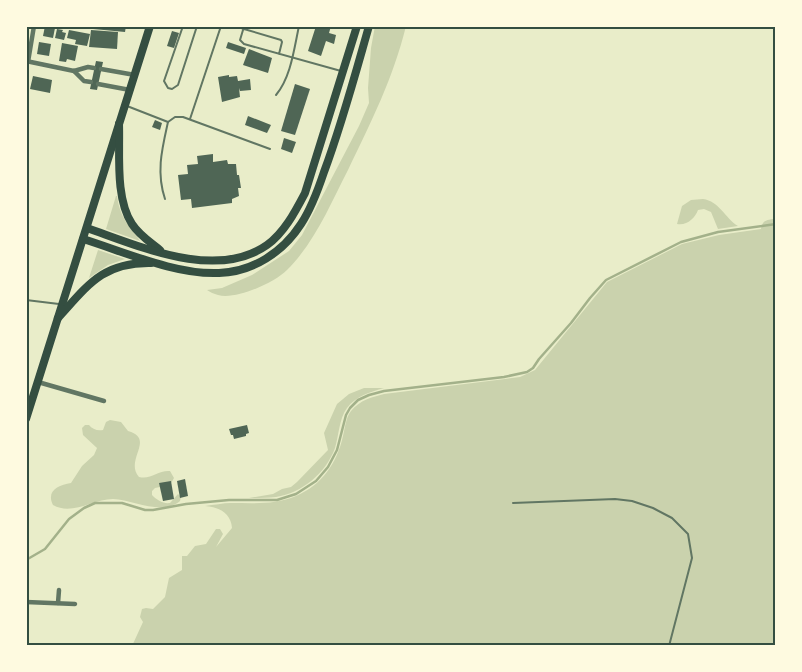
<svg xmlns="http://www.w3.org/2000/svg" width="802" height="672" font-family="Manrope,sans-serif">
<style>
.green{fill:#cad2ad}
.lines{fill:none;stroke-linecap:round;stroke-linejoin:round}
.stream{stroke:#a3b18a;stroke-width:2.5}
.building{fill:#4f6655}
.service{stroke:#617663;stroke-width:2}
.minor{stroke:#617663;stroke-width:4.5}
.trunk{stroke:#344e41;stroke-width:8}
.motorway{stroke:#344e41;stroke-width:8}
.neatline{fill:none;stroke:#344e41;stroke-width:2}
</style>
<rect width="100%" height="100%" fill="#e9edc9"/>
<g class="green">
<path d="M375 26H406C393 79 371 122 348 170 330 205 315 242 287 270 274 283 236 300 218 295 214 294 210 292 207 290L222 288 252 275 289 251 302 235 359 126 369 103 368 88 371 48Z"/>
<path d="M116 196H117C120 219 130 225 140 241L106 229Z"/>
<path d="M703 199C719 201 725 218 738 226L718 229 711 212 704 209 698 210C695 218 687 226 677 224L682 206 691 200Z"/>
<path d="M773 219 776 221V646H132L143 622 140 617 142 609 146 608 153 609 165 597 169 578 182 570V556H187L195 546 206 544 216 529H220L223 534 216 547 232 528C231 513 219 507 205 506 214 505 223 503 231 503 253 503 275 505 296 496 322 485 337 463 343 436 345 428 346 417 351 411 360 400 372 397 384 394L505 379 520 377 535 370 607 282 682 244 719 235 761 229C762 221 766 220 773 219Z"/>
<path d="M98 250 125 259 108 265 89 278Z"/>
<path d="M364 388H384C370 392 356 396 347 408 339 419 339 435 335 448 326 473 302 493 276 497 267 498 257 498 249 498L273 494 282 489 291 487 297 482 328 450 324 433 337 404 349 394Z"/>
<path d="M110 420 121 422 128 431C156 439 124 460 139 477 151 480 158 470 170 471L174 478 170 485 155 488 152 491V495C157 500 163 504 170 503L178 494 181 497 180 501C162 516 134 500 113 499 93 499 72 516 53 505 46 491 58 485 71 483L82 466 94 455 97 448 83 435 82 428 85 425H89C92 429 97 431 103 430L106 422Z"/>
</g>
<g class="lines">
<path class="stream" d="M26 560 45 549 69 519 84 508 95 503H122L145 510H153L186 504 229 500H277L296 494 316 481 328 467 337 450 346 415 350 408 358 400 369 395 384 391 504 377 527 372 533 368 539 359 571 323 590 298 606 280 681 242 718 232 776 224"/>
</g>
<g class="building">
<path d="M45 26 55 28 53 38 43 36Z"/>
<path d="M93 26H126L125 32 93 29Z"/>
<path d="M316 26H331L329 33 336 35 334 44 326 41 321 56 308 51Z"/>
<path d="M57 29 63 30 62 32 66 33 64 40 55 38Z"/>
<path d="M69 30 90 34 87 46 75 44 76 40 67 38Z"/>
<path d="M91 30 118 32 117 49 89 47Z"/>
<path d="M172 31 179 33 174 48 167 46Z"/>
<path d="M39 42 51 44 49 56 37 54Z"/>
<path d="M228 42 246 48 244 54 226 48Z"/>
<path d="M62 43 78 46 75 61 67 59 66 62 59 61Z"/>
<path d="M249 49 272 58 268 73 243 65Z"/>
<path d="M96 61 103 62 97 90 90 89Z"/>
<path d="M229 75V77L237 76 238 81 250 79 251 90 240 91 239 88 240 97 222 102 218 77Z"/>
<path d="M33 76 52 80 50 93 30 89Z"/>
<path d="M295 84 310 89 295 135 281 131Z"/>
<path d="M248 116 271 125 267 133 245 125Z"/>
<path d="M155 120 162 123 160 130 152 127Z"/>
<path d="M284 138 296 142 292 153 281 149Z"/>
<path d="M213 154V162L227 160 228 164H236L237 175H239L241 188H238L239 196 232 199V203L192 208 191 199 181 200 178 175 188 174 187 165 198 164 197 156Z"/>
<path d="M247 425 249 433 246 434V436L234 439 233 435H231L229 429Z"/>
<path d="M185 479 188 496 180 498 177 481Z"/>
<path d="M171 481 174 499 163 501 159 483Z"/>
</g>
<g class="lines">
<g class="service">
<path d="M183 26 164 81 168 88 172 89 178 85 197 26"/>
<path d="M236 26 244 29"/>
<path d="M279 54 282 42 281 40 244 29 243 30 240 40 244 44 341 71"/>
<path d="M276 95C291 77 294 49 299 26"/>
<path d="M127 106 168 122 175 117H183L270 149"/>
<path d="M190 119 221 26"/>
<path d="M165 199C156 172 162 149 168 122"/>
<path d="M26 300 59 304"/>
<path d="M513 503 615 499 632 501 653 508 672 518 688 534 692 558 669 646"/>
</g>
<g class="minor">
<path d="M26 61 74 71 88 67 94 68"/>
<path d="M28 62 34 26"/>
<path d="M101 69 135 75"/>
<path d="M74 71 84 81 91 82"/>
<path d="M98 84 130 90"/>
<path d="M38 382 104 401"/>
<path d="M26 602 75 604"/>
<path d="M58 603 59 590"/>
</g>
<path class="trunk" d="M26 419 150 26"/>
<g class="motorway">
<path d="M119 124C120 154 115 198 132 224 139 235 150 242 160 250"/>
<path d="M87 228C139 246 216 281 267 245 284 233 295 212 305 193L357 26"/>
<path d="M83 239C125 252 176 275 219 273 253 272 283 252 301 224 311 209 318 190 324 172 342 124 355 75 369 26"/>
<path d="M58 318C88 285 103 262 151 263"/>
</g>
</g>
<rect width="802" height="672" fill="none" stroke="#fefae0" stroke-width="55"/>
<rect x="28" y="28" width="746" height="616" class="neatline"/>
</svg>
